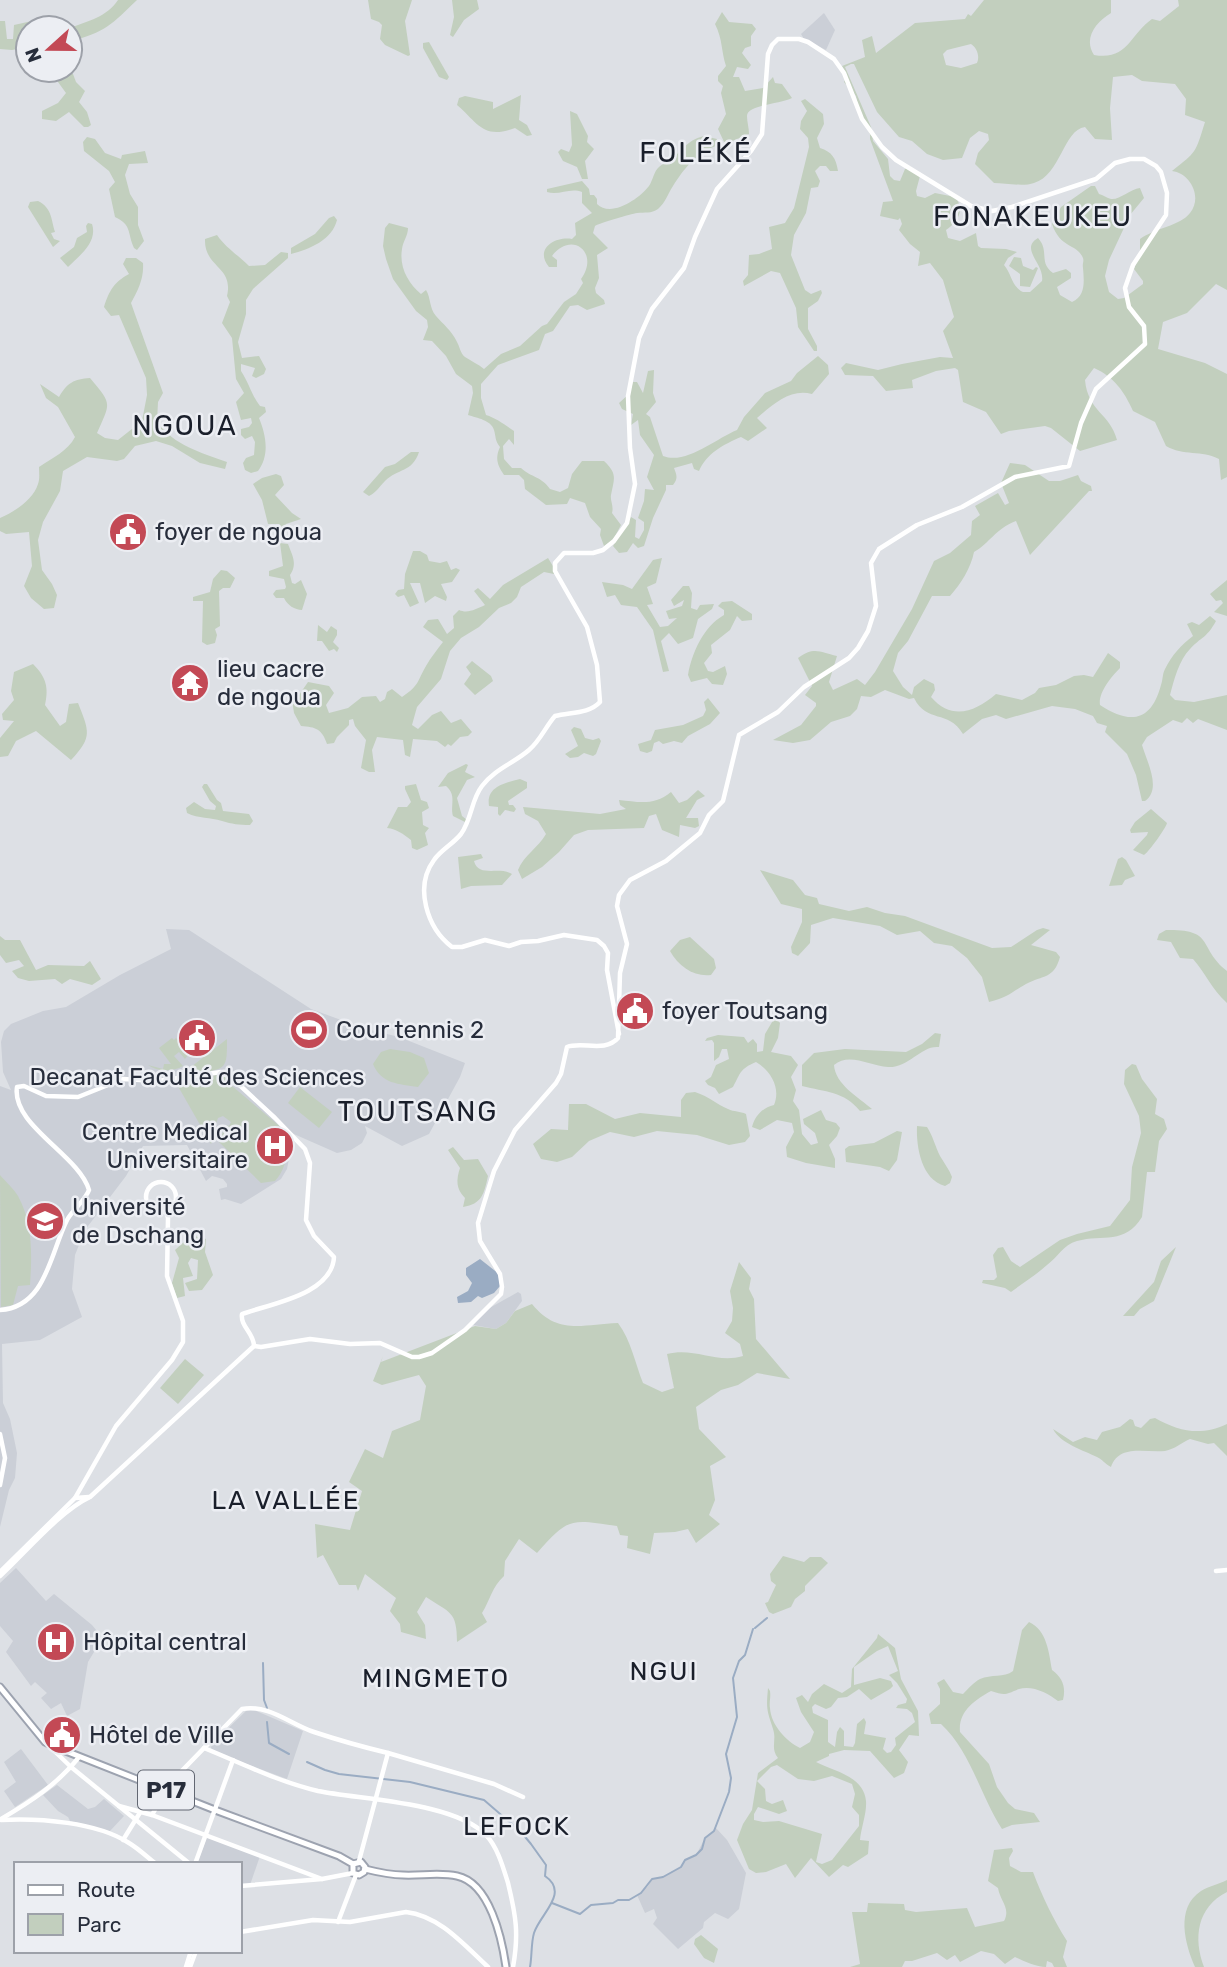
<svg xmlns="http://www.w3.org/2000/svg" width="1227" height="1967" font-family="Rubik,sans-serif">
<style>
.built{fill:#cbcfd7}
.green{fill:#c2cfbe;fill-rule:evenodd}
.water{fill:#9aacc3}
.lines{fill:none;stroke-linecap:round;stroke-linejoin:round}
.stream{stroke:#9aacc3;stroke-width:2}
.primary-casing{stroke:#9da3b0;stroke-width:9}
.secondary{stroke:#fff;stroke-width:4.5}
.primary{stroke:#fff;stroke-width:5}
.labels{text-anchor:middle;stroke-width:5;stroke-linejoin:round;paint-order:stroke}
.shield{fill:#eceef3;stroke:#626772;stroke-width:2}
.shield-label{font-size:23px;font-weight:bold;fill:#272d3b}
.poi-label{font-size:24px;fill:#272d3b;stroke:#eceef3;text-anchor:start}
.neighbourhood-label{font-size:26px;letter-spacing:2px;fill:#1a1f2b;stroke:#eceef3}
.quarter-label{font-size:28px;letter-spacing:2px;fill:#1a1f2b;stroke:#eceef3}
</style>
<rect width="100%" height="100%" fill="#dde0e5"/>
<g class="built">
<path d="M824 13 835 30 826 50 804 39 801 34Z"/>
<path d="M166 929 189 930 311 1009 363 1028 399 1037 465 1063 460 1077 429 1134 402 1146 365 1126 367 1133 362 1143 351 1150 337 1153 287 1131 290 1154 287 1169 281 1179 241 1204 225 1199 221 1200 219 1189 227 1187V1184L223 1179 216 1177 212 1176 206 1181 187 1145 143 1146 126 1176 85 1230 75 1255 72 1289 82 1317 40 1340 2 1344 3 1403 10 1419 17 1453 15 1478 9 1490 0 1527V1086L11 1090 3 1072 1 1042 4 1031 11 1024 43 1011 66 1007 120 975 171 949Z"/>
<path d="M518 1292 521 1294 522 1301 506 1323 496 1329 473 1325 486 1310Z"/>
<path d="M16 1568 46 1601 54 1594 92 1625 101 1636 100 1642 88 1662 80 1709 67 1716 61 1703 51 1709 41 1698 47 1693 35 1682 31 1686 6 1652 13 1641 0 1626V1583Z"/>
<path d="M247 1710H254L303 1731 287 1779 212 1751 211 1747 217 1739Z"/>
<path d="M21 1749 48 1785 15 1807 4 1791 16 1782 4 1762Z"/>
<path d="M57 1785 88 1809 95 1807 104 1799 124 1816 109 1832 70 1821 68 1817 58 1811 43 1795Z"/>
<path d="M715 1827 727 1840 746 1873 739 1909 728 1919 715 1913 704 1922 703 1928 678 1949 653 1924 657 1918 654 1909 645 1913 637 1895 648 1886 652 1879 663 1877 681 1867 685 1860 696 1855 705 1838 713 1831Z"/>
<path d="M207 1837 260 1856 250 1885H240V1864H197Z"/>
</g>
<g class="green">
<path d="M118 0H137C112 24 105 33 70 41V28C88 21 107 17 118 0Z"/>
<path d="M368 0H412L405 21 410 55 408 56 385 45 380 39 382 25 379 22 371 19Z"/>
<path d="M452 0H477L479 9 464 20 453 37 450 35 454 17Z"/>
<path d="M984 0H1111V13C1096 22 1083 38 1094 55 1128 61 1130 34 1152 19L1160 21 1179 6 1178 0H1227V290L1216 284 1187 313 1163 322 1158 349 1205 363 1227 374V477L1221 480 1219 459C1202 450 1183 456 1166 446L1155 422 1133 411C1124 391 1114 377 1094 368L1085 380C1088 412 1110 413 1117 440L1080 451 1051 428 1045 426 1009 431 1001 434 986 412 963 402 958 370 955 368 936 371 912 380 913 388 886 391 873 376 845 375 841 368 846 363 878 370 902 364 940 357 953 358 943 331 954 317 943 280 930 263 918 266 920 252 910 244 899 230 902 224 900 218 898 220 880 216 883 202 893 201 870 139V134L859 115 856 96 844 82 847 76 842 66 865 57 862 40 872 36 876 53 915 23 965 19 968 14 971 16ZM971 44C977 48 980 56 977 63L961 68 946 65 943 54 947 50ZM851 64H854L877 112 899 137 912 141 927 154 943 160 962 158 970 138 979 131 988 134 989 140 978 153 975 164 994 183C1005 183 1023 187 1034 183 1061 175 1063 130 1085 127L1095 139 1112 140 1110 108 1113 77 1132 75 1142 81 1175 84 1186 99 1185 115 1205 122C1195 154 1197 151 1172 171 1190 173 1203 197 1190 213 1180 226 1155 228 1140 239V253L1134 269 1143 281V284L1124 298 1118 299 1109 292 1105 276 1109 260 1130 215 1144 198 1140 188C1130 189 1120 200 1111 199 1107 198 1103 195 1099 194L1095 186H1091L1061 207 1052 224C1060 248 1076 244 1082 256 1085 261 1082 262 1083 268 1084 281 1086 296 1072 302L1060 295 1057 287 1071 278V273L1066 269 1053 273C1038 262 1050 251 1038 238 1019 249 1045 264 1042 281L1030 292H1023C1011 286 1012 274 1004 265L1008 258 1017 252 1006 249 981 248 978 246 976 233 960 241 948 238 946 230C957 222 966 210 955 197L935 193 925 198 917 196 916 191 920 176 910 166 905 169 900 181 894 180 890 176 888 159 873 141 871 127 845 67Z"/>
<path d="M722 12 729 22 752 24 756 29 751 36V46L745 48 742 53 751 65 748 69 737 67 733 77H739L745 91 763 88 773 77 775 83 782 84 792 98C780 104 747 105 747 116 747 122 749 128 749 134L725 144 718 129 726 114 721 93 723 86 718 81V76L726 66C721 51 723 40 715 24Z"/>
<path d="M0 21H5L7 39H13L14 25 32 21 42 25 44 28H28V47L12 50 0 49Z"/>
<path d="M429 42 449 77 447 80 439 77 423 48V43Z"/>
<path d="M65 72 73 74 76 82 85 91 79 102 87 112 91 125 88 127H84L69 112 56 121 42 119V111L58 103 66 93 58 82 57 76Z"/>
<path d="M521 95 519 120 527 125 532 135 527 136 515 128C483 140 478 123 457 105L459 98 465 96 493 102V109Z"/>
<path d="M805 99 823 114 824 124 817 138 820 148C832 152 836 158 838 171H830L826 166H820L815 171 820 181 818 187 811 188 806 213 794 235 791 255 805 290 811 294 821 290 822 293 818 301 808 308V329L817 346V351H814L798 327 796 308 780 273 771 271 744 286 743 281 748 275 749 255 759 254 772 249 769 227 785 223 794 208 809 147 808 138 800 129 801 121 807 111 801 101Z"/>
<path d="M570 111 577 114 588 136 587 142 594 149 585 161 588 179H582L577 167 563 161 558 152 561 149 569 152 572 145Z"/>
<path d="M704 136 717 139 716 146C697 152 683 170 673 186 667 195 666 202 658 209 651 214 645 212 637 213 631 214 600 223 595 226L593 233 608 248 597 255 599 278 595 288 596 293 604 300 605 304 587 310 578 305 570 306 553 331 545 334 539 350 498 365 481 384V398L486 415C496 418 505 425 514 431V445L509 439 503 446 504 459 512 468H521C532 478 541 476 550 489L560 492 568 488 572 474 582 461H604C618 474 614 479 611 495 610 501 614 506 612 513L621 525 613 540 604 546 600 535 601 529 590 517 585 503 570 498 567 504 546 505 525 489 524 480 519 475H504C497 465 495 458 500 447 495 441 496 437 494 430 491 420 477 418 468 415L473 393 472 386 456 374 446 356 432 341 423 340 428 327 427 320 416 311 393 279 386 259 383 246 385 228 389 223 408 228C408 236 403 241 402 249 399 267 408 283 421 294L426 290C431 298 429 308 436 316 443 324 452 331 457 342 460 347 460 353 465 357 471 361 478 364 484 369L501 354 520 346 542 326 547 324 564 302 576 294 583 283 581 279C600 253 572 230 552 256L557 260V267H549C534 249 555 236 572 239L576 235 575 223 592 213 582 203V192C570 187 559 196 547 192V189L582 181 589 189 590 195H594L597 199V204C611 218 639 199 649 186 653 180 654 171 659 167 662 164 666 163 669 161 683 151 685 141 704 136Z"/>
<path d="M87 137 95 139 105 153 121 159 122 155 145 151 148 163 129 164 125 175 130 194 138 207V225L144 241 137 250 134 248C127 232 132 225 115 217L109 189 115 182 109 171 84 151 83 142Z"/>
<path d="M38 201C52 208 51 219 55 232L51 233 54 239 60 241 53 247 28 207 30 202Z"/>
<path d="M334 216 337 220C332 240 310 249 291 254V248L315 234 329 218Z"/>
<path d="M88 223 92 224C98 242 79 256 68 267L60 258 74 247 77 238 87 232 86 226Z"/>
<path d="M217 235C226 248 238 255 249 266L265 265 281 252 288 253V258L253 289 246 300V314L238 342 242 358 259 356 266 369 264 374 256 378 252 376 255 368 241 364V371C249 383 251 394 260 406L265 407 266 412 259 418C266 435 270 455 258 471L251 473 245 470 243 463 246 458 254 455 255 442 252 436 245 439 241 435V429L249 427 252 423 251 418 241 420 236 402 244 393 236 379 232 338 222 323 230 302 227 296C234 266 204 268 205 239Z"/>
<path d="M1014 257 1021 258 1023 266 1033 270 1036 267 1038 268 1030 287 1020 286V274L1009 266Z"/>
<path d="M126 258H136L143 263C144 279 138 290 131 303L163 393 158 402 157 422C175 446 200 452 227 462L225 469 200 463 172 446 156 441 135 446 124 459 117 461 87 457 63 471 60 491 43 522 38 540 42 570 52 584 57 595 54 608 44 609 31 598 24 586 32 566 29 532 6 534 0 531V518C14 512 33 500 38 484 40 479 39 472 39 467 52 458 68 451 75 437L58 407 46 398 40 384 59 397C67 383 74 379 90 378 112 404 111 402 97 433L105 438 118 440 142 421 147 395 146 378 119 315 111 316 104 307C109 291 114 282 129 274L123 264Z"/>
<path d="M818 356 828 365 829 374 812 394C791 388 773 404 757 418L767 428 748 441 741 437C724 444 706 454 699 471L694 469 692 463 674 468C677 476 678 478 673 485H666V490L653 518 644 546 638 548 633 543 627 552 619 553 613 546 631 517 636 520 635 537 639 539 644 530V522L638 518 644 501 645 489 654 490 647 477 654 455 640 435 638 420 631 425 633 414 622 409 619 403 629 394 633 382H637L643 393 648 371 654 370 653 393 656 402 646 414 650 417 663 456C686 465 715 439 737 430L744 417 765 393 791 381 797 373Z"/>
<path d="M411 452H419C412 473 398 468 385 481 379 487 377 492 369 496L363 492 385 467 395 464Z"/>
<path d="M1010 463 1025 465 1049 481H1060L1078 475 1081 481 1091 486 1092 491H1089L1030 555 1016 521C995 529 990 543 974 552 971 568 960 585 950 596H932L908 641 898 653 893 671 903 687 912 695 914 687 924 679 934 684 935 690 931 697C952 721 975 712 996 694L1022 700 1035 693 1039 688 1056 685 1074 676 1084 675 1093 677 1108 653 1120 662V668C1111 677 1098 693 1100 705 1129 724 1151 723 1161 685 1163 680 1162 675 1165 669 1172 655 1181 645 1193 636L1187 624 1192 622 1199 625 1210 616 1216 621C1206 639 1202 636 1190 649 1179 660 1174 680 1170 695L1175 700 1194 702 1227 695V730L1198 719 1193 723 1187 718 1182 723 1173 720 1147 737 1142 745C1147 762 1162 789 1145 801H1142L1136 775 1127 754 1105 732 1107 726 1097 723 1093 716 1075 709 1052 706 1006 719 996 715 982 719 963 734C948 709 927 724 914 698L909 699 885 690 871 697 861 696 857 709 850 716 831 722 810 740 793 743 773 740 801 725 816 706V703L805 695 812 686 798 658C814 646 820 652 837 656L829 682 833 690 857 679 865 685 875 672 912 609 934 561 950 553 971 535 972 521 980 515 975 506 998 493 1005 505 1009 503 1001 483Z"/>
<path d="M276 474 281 476 284 485 275 495 292 513 301 519 286 524 284 529 279 524H268L262 500 253 484 262 478Z"/>
<path d="M280 543 288 544C292 555 298 564 290 575L292 583 295 584 301 580 307 594 302 610C295 610 287 605 284 598H276L273 594 276 590 285 589 286 587 284 579 269 576V571L283 566Z"/>
<path d="M413 551H420L427 555 429 561 440 563 447 561 451 570 456 568 460 570 452 582 441 584 447 597 446 601 435 596 425 603 420 583H410L419 603 410 607 404 595 398 597 395 594 398 590 404 589 405 574Z"/>
<path d="M548 558 556 571 554 574 544 572 521 587 517 597 511 603 499 608 479 627 461 638 450 651 441 679 417 707 412 725 418 729 432 715 441 711 451 723 461 719 472 732 468 736 460 737 451 746 448 744 445 747 437 741 413 739 410 757 405 755 403 740 377 737 372 750 375 772H369L361 768 366 740 355 726 353 719 349 720V725L337 737 334 743 327 744C322 729 316 727 301 726L294 713 292 700 297 698 308 682 329 686 334 693 326 705 329 713 348 708 362 697 376 696 380 702 385 699 387 692 392 689 402 697C420 685 417 681 426 666 431 657 437 650 443 642L423 627 428 620 438 619 447 634 454 628 453 616 459 610C468 614 476 609 485 605L474 591 478 588 490 599 503 585Z"/>
<path d="M662 558 656 583 647 587 653 604 647 605 660 627 668 626 677 618 669 619 666 611 682 606 684 600 674 606 671 600 683 586H689L692 593 691 608 697 610 700 605 714 604 712 609 698 619 693 638 678 644 669 633 661 641 669 671 663 672 653 630 637 607 621 605 615 595 607 597 602 582 623 585 632 589 653 560Z"/>
<path d="M221 570 227 571 235 578 230 588H223L219 591 220 626 215 629 217 635 215 643 207 645 202 642 203 601H193V597L210 592 213 579Z"/>
<path d="M1227 580V616L1214 612 1223 603 1221 600 1216 601 1210 594Z"/>
<path d="M732 601 752 614V620L742 621 737 616 730 630 711 645 712 653 704 663 708 671 713 672 725 666 727 674 723 685 712 684 707 678 691 682 688 675C692 653 703 627 724 615V610L718 606 722 602Z"/>
<path d="M318 625 327 632 331 626 337 630V635L333 642 339 648 337 652 334 649 329 651 322 641H317Z"/>
<path d="M472 661 491 676 493 681 475 695 464 684 471 674 466 667Z"/>
<path d="M33 664C46 677 49 687 45 705L60 726 66 722 69 704 78 703C89 731 93 737 71 760L36 731 16 741 8 756 0 757V738L14 721 3 720 2 714 14 700 11 691 14 672Z"/>
<path d="M708 698 720 713 710 724 688 736 682 743 674 741 663 744 659 741 654 743 652 751 647 753 640 751 638 744 651 740 655 730 683 725 703 716 706 710 704 702Z"/>
<path d="M574 727 581 729 585 738 593 740 599 738 601 741 596 754 593 756 584 753 578 757 570 758 565 754 578 746 571 730Z"/>
<path d="M466 764 468 765 465 772 475 777 467 780 457 798 462 816 467 820 465 822 453 816C450 805 457 795 446 786L438 787 448 773Z"/>
<path d="M520 779 527 782V788L508 801 509 805H513L516 809 514 812 505 810 500 816 498 814V807L489 806C486 786 505 783 520 779Z"/>
<path d="M204 784H207L217 800 221 803 223 811 249 814 253 821 250 825C239 825 232 824 222 821 210 817 199 819 187 813L186 808 194 802 205 809 215 810 216 806 210 801 202 787Z"/>
<path d="M416 784 421 800 427 802 429 808 422 812 423 825 429 828 425 833 428 845 417 850 412 848 411 840C403 834 397 829 387 828L398 807H407L411 802 405 789V786Z"/>
<path d="M698 790 705 796 697 800 686 818H698L699 826 695 828 680 825 679 837 662 830 656 814 649 816 644 828 588 830 574 835 559 852 542 867 522 879 518 870C524 855 538 848 546 834L538 821 525 814 523 807 600 814 626 809 620 805 619 800C639 802 654 806 671 792L679 803 687 800Z"/>
<path d="M1151 809 1167 823C1166 828 1148 853 1144 855L1133 850 1147 835 1148 832 1131 833 1130 830 1135 822Z"/>
<path d="M481 854 483 858 474 861C478 878 499 866 512 874L502 885 471 886 461 889 458 857Z"/>
<path d="M1122 857 1126 860 1135 876 1125 880 1122 885 1109 886 1118 859Z"/>
<path d="M760 870 793 880 805 895 817 898 819 904 849 911 867 907 885 913 905 916 992 948 1011 947 1037 930 1043 928 1050 930 1031 945 1056 952 1060 957C1054 979 1043 975 1026 984 1010 993 1009 997 989 1002L982 977 967 958 952 946 934 943 920 931 897 935 880 926 833 918 811 925 810 943 798 956 792 953 791 947 802 922V909L781 904Z"/>
<path d="M1166 930C1216 929 1197 947 1227 971V1003C1211 988 1206 974 1193 959L1180 958 1171 942 1157 940 1159 934Z"/>
<path d="M0 936 5 940H20L36 970 48 965 84 966 90 961 101 979 92 985 70 979 62 984 55 979 29 981 18 978 12 971 24 966 19 960 6 963 0 955Z"/>
<path d="M690 937 714 959 716 968 711 975C694 977 679 967 670 951L680 940Z"/>
<path d="M775 1017 780 1023 778 1038 771 1052 791 1056 798 1065 791 1077 796 1090 793 1101 799 1110 802 1134 811 1145 818 1143 815 1133 804 1124 803 1119 821 1110 826 1120 836 1123 840 1128 837 1136 829 1145 835 1159V1168L806 1163 787 1157 786 1147 794 1132 792 1123 777 1120 760 1130 752 1127C755 1116 762 1108 774 1105 781 1088 771 1071 756 1062 740 1069 741 1072 733 1087L719 1094 715 1088 708 1085 705 1081 711 1077 716 1065 729 1059 727 1049H722L719 1057 714 1061V1043L712 1040 705 1041 707 1038 718 1035 744 1037 748 1043 753 1039 757 1044V1052L763 1051 765 1034Z"/>
<path d="M935 1033 941 1034 939 1047C921 1045 909 1068 888 1067 870 1066 849 1052 834 1065 835 1084 858 1097 872 1109L860 1111C844 1091 825 1092 802 1086V1065L814 1053 845 1049 906 1052 922 1044Z"/>
<path d="M172 1038 174 1040 176 1038 189 1054 185 1059 179 1052 174 1056 183 1066C173 1072 157 1072 148 1065L163 1069 164 1064H171L159 1048Z"/>
<path d="M227 1039C227 1068 227 1069 198 1073L191 1067Z"/>
<path d="M390 1049 410 1052 424 1058 429 1073 418 1087C399 1084 381 1084 373 1064L381 1052Z"/>
<path d="M1132 1064 1136 1065 1142 1079 1157 1099 1155 1114 1164 1119 1167 1129 1159 1141 1155 1172H1147L1142 1217C1125 1245 1103 1234 1077 1241 1063 1245 1058 1257 1047 1265 1036 1275 1023 1283 1011 1292L1005 1288 982 1283 983 1280H994L997 1277 993 1255 998 1248 1003 1247 1011 1261 1020 1267 1060 1240 1077 1234 1110 1226 1130 1200 1132 1167 1141 1133 1139 1116 1124 1084 1125 1070Z"/>
<path d="M222 1074 227 1076 225 1080 284 1130C289 1147 288 1167 275 1181L261 1183 219 1142 226 1125 229 1126 231 1122 223 1116 218 1118 213 1132 215 1136 211 1144 175 1081 194 1079 202 1088 204 1082 211 1083 212 1081 201 1078Z"/>
<path d="M300 1087 332 1112 319 1128 288 1103Z"/>
<path d="M695 1092C710 1097 716 1104 728 1109 734 1112 740 1111 746 1114L750 1136 745 1142 729 1145 697 1135 657 1131 634 1137 610 1132 589 1141 572 1157 557 1162 541 1159 533 1144 551 1129 568 1130 569 1104H586L615 1119 640 1113 681 1117V1100L686 1093Z"/>
<path d="M917 1126 927 1127C933 1136 935 1146 940 1156 944 1163 949 1169 952 1177L950 1183 945 1186C922 1180 916 1148 917 1126Z"/>
<path d="M897 1131 902 1132 897 1160 889 1171 880 1167 846 1162 845 1149 849 1146 874 1143Z"/>
<path d="M453 1147 464 1160 478 1159 488 1176C484 1194 482 1204 463 1207L465 1198C456 1189 456 1180 460 1168L448 1150Z"/>
<path d="M0 1175C6 1182 14 1189 18 1196 33 1223 32 1255 30 1285L18 1286 13 1305 1 1307Z"/>
<path d="M193 1234 200 1239 202 1237 206 1239 205 1252 213 1275 202 1290 189 1291 185 1283 197 1279 198 1260 191 1258 188 1263 193 1276 183 1278 185 1296 177 1298 172 1283 179 1258 175 1250Z"/>
<path d="M1176 1247 1154 1301 1140 1309 1134 1316H1123L1154 1282 1161 1261Z"/>
<path d="M739 1262 751 1278 749 1289 754 1299 756 1339 790 1379 757 1373 738 1385 721 1390 696 1407 699 1429 726 1457 710 1466 715 1500 709 1515 720 1524 696 1543 688 1529 675 1532 654 1533 650 1554 627 1548 628 1536 620 1535 617 1526C570 1519 569 1517 537 1553L519 1539 505 1561 504 1576C492 1587 490 1600 482 1613L487 1622 457 1642C457 1611 450 1613 426 1597L417 1612 425 1625 426 1639 401 1632 400 1624 390 1611 396 1598 365 1574 358 1591 356 1585H339L323 1555 317 1558 315 1524 350 1530 362 1491 349 1482 365 1449 383 1458 392 1431 420 1420 426 1386 419 1375 382 1385 373 1381 383 1356 381 1362 475 1326 496 1329 506 1323 515 1311 532 1304C558 1336 583 1324 618 1323 631 1340 635 1363 643 1383L662 1392 674 1388 667 1354C695 1347 716 1364 743 1356L740 1344 725 1333 732 1321 733 1308 730 1291Z"/>
<path d="M185 1359 204 1375 178 1404 160 1388Z"/>
<path d="M1155 1418C1180 1432 1201 1436 1227 1424V1456L1214 1443 1208 1444 1190 1439C1181 1443 1175 1449 1165 1451 1145 1453 1119 1444 1111 1467 1105 1464 1102 1459 1097 1457 1083 1450 1061 1444 1053 1429L1073 1442 1085 1437 1097 1440 1102 1432 1120 1427 1130 1419 1133 1420 1135 1426 1141 1428 1150 1419Z"/>
<path d="M783 1556 804 1562 810 1557H821L828 1563 805 1586V1591L795 1599 791 1607 773 1614 769 1612 765 1603 768 1602 776 1585 771 1581 770 1574Z"/>
<path d="M1029 1622C1047 1630 1049 1653 1052 1670 1063 1678 1066 1687 1063 1700L1058 1701C1048 1693 1032 1685 1019 1689 1006 1694 1006 1696 991 1691 975 1700 958 1711 960 1732L989 1764 997 1787 1008 1803 1015 1809 1034 1813 1040 1822 1012 1825 1002 1829C980 1795 971 1752 941 1724H931L929 1714 940 1704V1689L937 1683 944 1679 953 1692 963 1694C968 1689 974 1682 980 1679 991 1674 1004 1678 1013 1671L1022 1630Z"/>
<path d="M878 1634 895 1648 901 1679 918 1711 919 1736 909 1735 899 1750 908 1762 904 1773 894 1778 870 1751 844 1750 829 1754V1756L816 1762C833 1771 864 1776 866 1801 867 1813 861 1828 860 1840L869 1841 868 1854 848 1867 843 1865 829 1877 811 1858 795 1878 786 1864 766 1872 756 1873 749 1869 737 1840 743 1824 752 1810 758 1773 778 1758C770 1748 777 1740 773 1729 767 1710 766 1710 768 1688L770 1691C771 1697 769 1703 770 1708 771 1725 786 1741 800 1748L810 1742 814 1732 801 1712 796 1698 802 1695 808 1702 812 1694 824 1684 842 1693 851 1687 852 1669 877 1638ZM888 1646 898 1671 889 1675 897 1683 907 1699 906 1703 898 1705 896 1708 907 1709 912 1713 915 1722 895 1738 896 1745 891 1752 887 1753 883 1749 886 1738 864 1734 866 1722 864 1718 857 1724 855 1743 853 1747 844 1746V1731L840 1727 837 1732 835 1747 828 1742V1720L813 1713 812 1707 815 1704 826 1709 831 1707 838 1698 847 1697 859 1689 871 1700 890 1689 893 1686 891 1681 880 1678 854 1685V1667L877 1651ZM777 1765 798 1779 814 1781 832 1776 852 1784 855 1794 852 1807 859 1815V1826L832 1860 822 1864 816 1862 822 1834 779 1821 763 1822 754 1820V1814L758 1807 779 1814 787 1811 783 1800 772 1804 766 1801 765 1789 757 1781 771 1767Z"/>
<path d="M1012 1848 1013 1851 1009 1858 1010 1866 1021 1872H1033C1042 1896 1053 1919 1067 1941L1063 1957 1067 1967H1054L1052 1963 1047 1961 1046 1967C1036 1967 1024 1961 1015 1957L1005 1964 994 1954 981 1951 960 1962 955 1955 947 1960 937 1953 912 1961H905L902 1967H850L860 1964 852 1912H867L868 1903 904 1904 905 1910 916 1912 967 1908 975 1927 1004 1921C1011 1908 1000 1901 998 1888L988 1881 994 1850Z"/>
<path d="M1227 1880V1892C1197 1907 1193 1938 1204 1967H1195C1185 1944 1175 1908 1201 1891 1209 1886 1219 1884 1227 1880Z"/>
<path d="M701 1935 718 1949 714 1963 704 1958 694 1944 695 1939Z"/>
</g>
<path class="water" d="M480 1259 499 1274 500 1286 494 1293 482 1298 478 1296 471 1302 458 1303 457 1297 468 1291 472 1283 466 1275V1268Z"/>
<g class="lines">
<g class="stream">
<path d="M755 1628 767 1618"/>
<path d="M263 1663 264 1700 267 1708"/>
<path d="M267 1722 269 1743 289 1754"/>
<path d="M307 1762 325 1770 339 1774 410 1782 484 1800 521 1832 531 1844 546 1865 545 1876C570 1893 540 1914 534 1933 531 1943 532 1957 530 1967"/>
<path d="M552 1903 580 1914 591 1905 613 1903 618 1900H629L641 1893 652 1879 663 1877 681 1867 685 1860 696 1855 702 1849 705 1838 714 1831 729 1792 731 1778 726 1754 737 1717 733 1678 739 1661 745 1655 753 1629"/>
</g>
<defs>
<g id="primary">
<path d="M0 1687 45 1742 53 1746 215 1810 339 1856 353 1864 361 1862 365 1867 364 1872 359 1875 353 1873V1864"/>
<path d="M365 1869C377 1872 390 1875 403 1875 420 1876 440 1872 457 1876 490 1883 502 1939 506 1967"/>
</g>
</defs>
<use href="#primary" class="primary-casing"/>
<g class="secondary">
<circle cx="161" cy="1197" r="15"/>
<path d="M0 1310C46 1307 50 1254 67 1220 73 1209 85 1201 89 1190 79 1155 11 1125 17 1087L24 1086 46 1096 78 1097 123 1079 157 1081 221 1072 233 1079 275 1118 305 1149 310 1163 306 1220 314 1236 334 1257C332 1295 269 1304 242 1314 240 1326 254 1333 254 1346L90 1497C60 1511 25 1553 0 1576"/>
<path d="M254 1346 261 1347 310 1339 350 1344 380 1343 412 1357H419L432 1353 465 1330 501 1294 502 1287 500 1274 480 1241 478 1223 494 1171 515 1130 556 1083 561 1074 567 1047C582 1041 605 1053 618 1038L620 973 627 944 617 906 619 895 630 880 666 861 700 833 709 815 723 801 739 735 778 712 804 687 849 658 858 648 868 631 876 606 871 563 879 549 917 525 962 507 1015 477 1069 466 1081 423 1096 389 1145 344 1144 326 1129 307 1125 288 1133 265 1166 215 1167 193 1161 172 1156 166 1144 159H1130L1115 163 1096 179 1012 207 992 211 971 206 896 160 882 147 862 119 844 73 834 59 808 42 799 39H778L772 45 768 54 762 134 751 151 717 189 695 237 684 268 652 309 639 338 628 396 630 448 635 484 627 523 614 541 603 550 593 553H564L555 563V571L587 627 597 665 600 702C589 714 570 712 555 716 546 726 540 741 529 750 514 763 495 769 482 786 471 800 472 819 461 834 453 844 441 850 434 860 414 887 427 928 452 947H462L485 940 509 946 521 942 538 941 564 935 597 940 604 946 608 953 607 970 619 1034"/>
<path d="M0 1434 5 1458 0 1485"/>
<path d="M75 1498 116 1426 172 1360 183 1342V1321L167 1276 168 1218 166 1211"/>
<path d="M1216 1571 1227 1570"/>
<path d="M0 1572 75 1498 89 1497"/>
<path d="M46 1743 71 1767 190 1864"/>
<path d="M204 1748C241 1763 279 1782 318 1791 363 1800 454 1802 486 1835 498 1848 503 1867 508 1883 516 1916 519 1934 513 1967"/>
<path d="M388 1753 494 1784 523 1797"/>
<path d="M119 1806 152 1815 322 1879"/>
<path d="M152 1815 170 1783 242 1709C269 1704 290 1724 314 1732 338 1740 363 1747 388 1753L359 1861"/>
<path d="M1 1819C30 1802 58 1784 79 1757"/>
<path d="M1 1820C39 1818 97 1822 129 1843 139 1849 147 1857 156 1864"/>
<path d="M123 1840 141 1811"/>
<path d="M195 1864 233 1760"/>
<path d="M240 1886 322 1879 353 1873"/>
<path d="M338 1922 356 1875"/>
<path d="M240 1932 313 1920 350 1922 406 1912C440 1916 464 1945 488 1967"/>
<path d="M186 1967 191 1951"/>
<path d="M190 1967 196 1951"/>
</g>
<use href="#primary" class="primary"/>
</g>
<defs>
<symbol id="civic-disc" viewBox="-11 -11 22 22"><circle r="9.5" fill="#c34955" stroke="#eceef3"/><path d="M-.6-6.5H3V-4.5H.6V-3L4-1V1h2V6H-6V1h2V-1L-.6-3ZM-1.2 2.5V6h2.4V2.5Z" fill="#fff"/></symbol>
<symbol id="temple-disc" viewBox="-11 -11 22 22"><circle r="9.5" fill="#c34955" stroke="#eceef3"/><path d="M0-6L5-2H3V0L6.5 2.5H4V6H1.5V3h-3V6H-4V2.5H-6.5L-3 0V-2H-5Z" fill="#fff"/></symbol>
<symbol id="stadium-disc" viewBox="-11 -11 22 22"><circle r="9.5" fill="#c34955" stroke="#eceef3"/><path d="M0-5a6.5 5 0 1 0 0 10a6.5 5 0 1 0 0-10ZM-3.5-1.8h7v3.6h-7Z" fill="#fff"/></symbol>
<symbol id="hospital-disc" viewBox="-11 -11 22 22"><circle r="9.5" fill="#c34955" stroke="#eceef3"/><path d="M-5-5h3v3.5h4V-5h3V5h-3V1.5h-4V5h-3Z" fill="#fff"/></symbol>
<symbol id="university-disc" viewBox="-11 -11 22 22"><circle r="9.5" fill="#c34955" stroke="#eceef3"/><path d="M0-5L7-2L0 1L-7-2ZM-4 1L0 2.5L4 1V4Q0 6-4 4Z" fill="#fff"/></symbol>
</defs>
<g fill-rule="evenodd">
<use href="#civic-disc" x="106" y="510" width="44" height="44"/>
<use href="#temple-disc" x="168" y="661" width="44" height="44"/>
<use href="#civic-disc" x="613" y="989" width="44" height="44"/>
<use href="#stadium-disc" x="287" y="1008" width="44" height="44"/>
<use href="#civic-disc" x="175" y="1016" width="44" height="44"/>
<use href="#hospital-disc" x="253" y="1124" width="44" height="44"/>
<use href="#university-disc" x="23" y="1199" width="44" height="44"/>
<use href="#hospital-disc" x="34" y="1620" width="44" height="44"/>
<use href="#civic-disc" x="40" y="1713" width="44" height="44"/>
</g>
<g class="labels">
<rect class="shield" x="138" y="1770.5" width="56" height="39" rx="5"/>
<g class="shield-label">
<text x="166" y="1798">P17</text>
</g>
<g class="poi-label">
<text x="155" y="540">foyer de ngoua</text>
<text x="217" y="677">lieu cacre<tspan x="217" dy="28">de ngoua</tspan></text>
<text x="662" y="1019">foyer Toutsang</text>
<text x="336" y="1038">Cour tennis 2</text>
<text x="197" y="1085" text-anchor="middle">Decanat Faculté des Sciences</text>
<text x="248" y="1140" text-anchor="end">Centre Medical<tspan x="248" dy="28">Universitaire</tspan></text>
<text x="72" y="1215">Université<tspan x="72" dy="28">de Dschang</tspan></text>
<text x="83" y="1650">Hôpital central</text>
<text x="89" y="1743">Hôtel de Ville</text>
</g>
<g class="neighbourhood-label">
<text x="286" y="1509">LA VALLÉE</text>
<text x="664" y="1680">NGUI</text>
<text x="436" y="1687">MINGMETO</text>
<text x="517" y="1835">LEFOCK</text>
</g>
<g class="quarter-label">
<text x="696" y="162">FOLÉKÉ</text>
<text x="1033" y="226">FONAKEUKEU</text>
<text x="185" y="435">NGOUA</text>
<text x="418" y="1121">TOUTSANG</text>
</g>
</g>
<rect x="14" y="1862" width="228" height="91" fill="#eceef3" stroke="#9da1a9" stroke-width="2"/>
<rect x="28" y="1885" width="35" height="10" fill="#ffffff" stroke="#9da1a9" stroke-width="2"/>
<text x="77" y="1897" font-size="21" fill="#272d3b">Route</text>
<rect x="28" y="1914" width="35" height="21" fill="#c2cfbe" stroke="#9da1a9" stroke-width="2"/>
<text x="77" y="1932" font-size="21" fill="#272d3b">Parc</text>
<g transform="translate(49 49) rotate(249)"><circle r="33" fill="#eceef3" stroke="#9da1a9" stroke-width="2"/>
<path d="M0-5L12 26L0 18L-12 26Z" fill="#c34955"/>
<text y="-10" font-size="19" font-weight="bold" text-anchor="middle" fill="#272d3b">N</text>
</g>
</svg>
